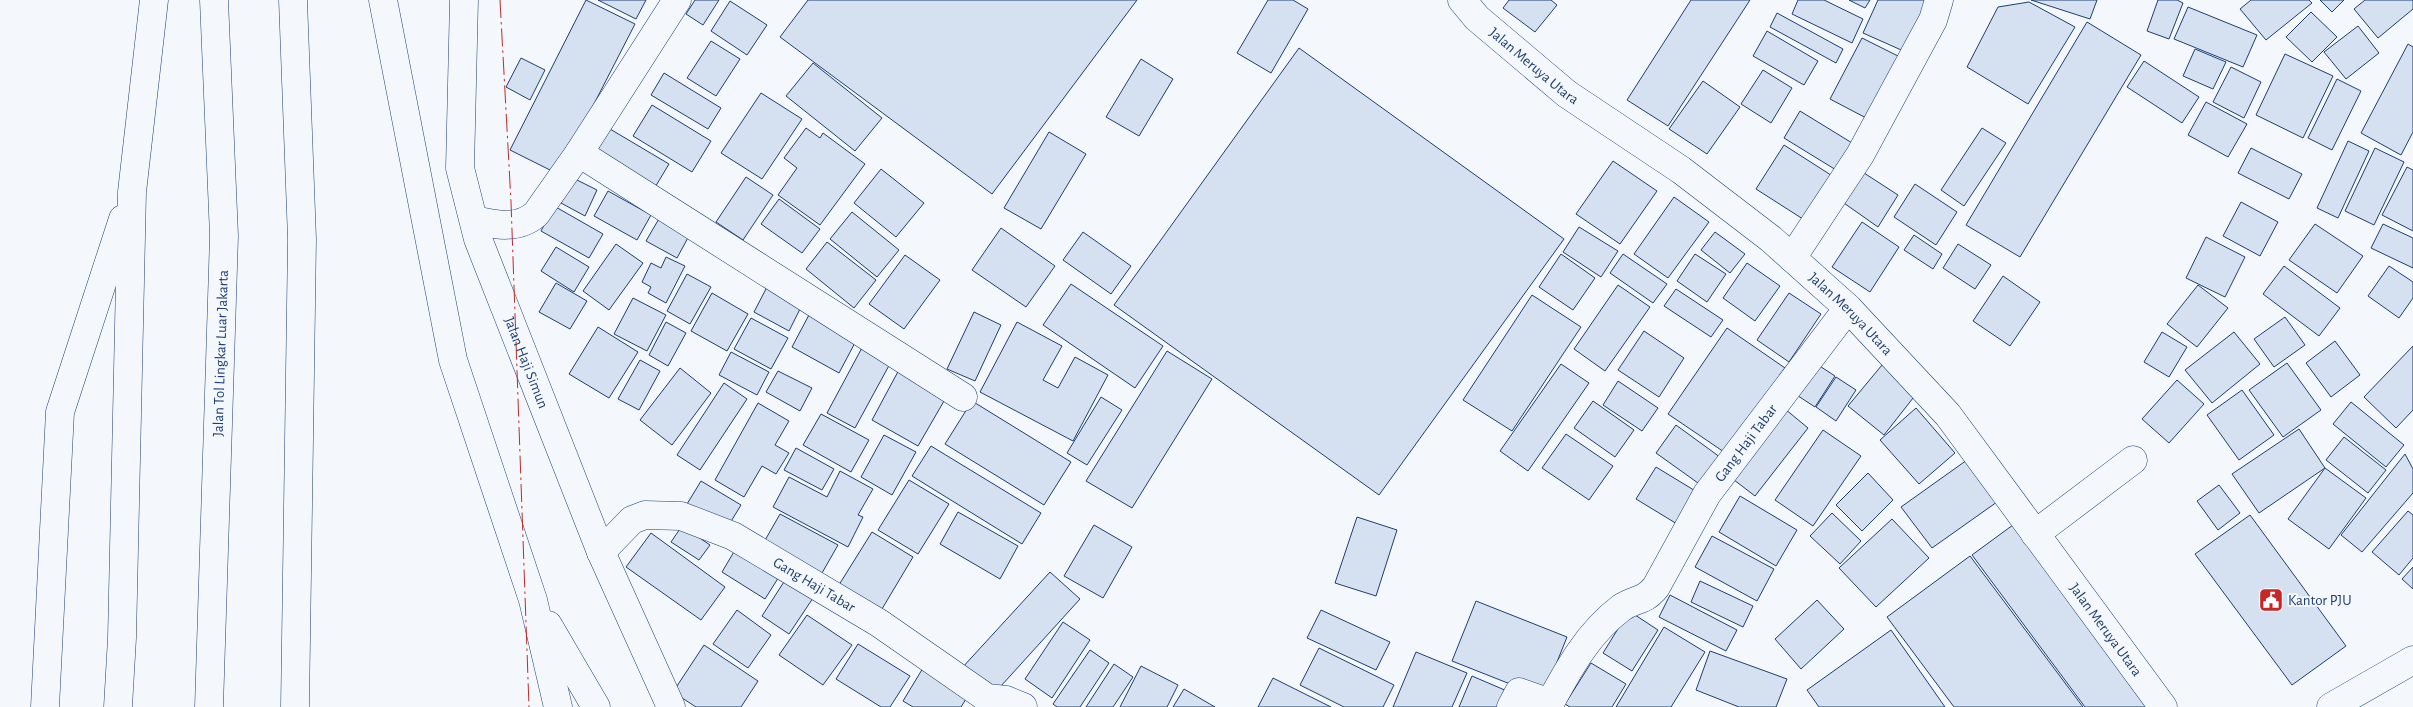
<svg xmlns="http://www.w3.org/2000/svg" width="2413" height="707" font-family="'Alegreya Sans',sans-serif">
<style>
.building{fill:#d5e0f0;stroke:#1d3f73}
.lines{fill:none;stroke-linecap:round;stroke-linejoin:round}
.minor-casing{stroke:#1d3f73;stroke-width:29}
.tertiary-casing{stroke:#1d3f73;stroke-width:29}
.secondary-casing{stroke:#1d3f73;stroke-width:29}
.motorway-casing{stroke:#1d3f73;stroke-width:29}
.minor{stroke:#f4f7fb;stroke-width:28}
.tertiary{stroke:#f4f7fb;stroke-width:28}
.secondary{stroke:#f4f7fb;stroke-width:28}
.motorway{stroke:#f4f7fb;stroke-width:28}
.power{stroke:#c62828;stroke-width:1;stroke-dasharray:18 4 2.5 4;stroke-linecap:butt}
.labels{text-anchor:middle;stroke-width:4;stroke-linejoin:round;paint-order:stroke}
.street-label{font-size:15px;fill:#1d3f73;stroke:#f4f7fb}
.poi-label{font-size:15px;fill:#1d3f73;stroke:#f4f7fb;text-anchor:start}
</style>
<rect width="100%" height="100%" fill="#f4f7fb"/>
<g class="building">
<path d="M586 0 635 24 558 174 510 150Z"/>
<path d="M598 0H646L636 19Z"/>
<path d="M695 0H719L703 25 686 14Z"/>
<path d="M808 0H1137L992 194 780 37Z"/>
<path d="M1268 0H1293L1308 9 1271 73 1237 53Z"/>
<path d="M1509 0H1551L1557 5 1535 32 1503 8Z"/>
<path d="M1691 0H1750L1668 126 1627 100Z"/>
<path d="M1798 0H1824L1863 19 1852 43 1792 14Z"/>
<path d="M1849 0H1870L1865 8Z"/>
<path d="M1878 0H1931L1908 53 1863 33Z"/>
<path d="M2031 0H2097L2090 19Z"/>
<path d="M2158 0H2177L2183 3 2169 39 2147 31Z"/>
<path d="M2251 0H2309L2312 3 2266 40 2240 9Z"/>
<path d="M2320 0H2344L2332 12Z"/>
<path d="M2365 0H2413V9L2378 38 2354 9Z"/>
<path d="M730 1 767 25 747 55 711 31Z"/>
<path d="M2029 2 2075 27 2028 104 1967 67 1998 7Z"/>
<path d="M2188 7 2257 35 2243 67 2174 39Z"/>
<path d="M2311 12 2337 37 2312 62 2286 37Z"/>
<path d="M1777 13 1843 49 1836 63 1770 27Z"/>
<path d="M2087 22 2141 55 2020 257 1966 225Z"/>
<path d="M2358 26 2379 53 2346 79 2324 52Z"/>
<path d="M1767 31 1818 61 1804 85 1753 56Z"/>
<path d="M1862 38 1902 58 1870 120 1830 99Z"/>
<path d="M711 41 740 59 716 96 687 78Z"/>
<path d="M2408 44 2413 47V132L2401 155 2361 133Z"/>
<path d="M1299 48 1564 239 1379 495 1114 305Z"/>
<path d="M2195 49 2226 62 2213 89 2183 76Z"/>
<path d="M2285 54 2333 76 2303 138 2256 115Z"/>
<path d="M521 58 545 70 530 100 506 87Z"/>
<path d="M1141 59 1173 79 1139 136 1106 117Z"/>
<path d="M2144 61 2199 97 2182 123 2127 87Z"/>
<path d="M813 63 882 118 855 151 786 96Z"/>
<path d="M2231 67 2261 82 2244 118 2213 102Z"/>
<path d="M1763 70 1792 88 1771 123 1741 104Z"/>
<path d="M664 73 721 108 708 129 651 95Z"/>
<path d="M2337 79 2361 91 2332 150 2308 138Z"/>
<path d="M1703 81 1740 107 1707 154 1669 129Z"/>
<path d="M761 93 802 119 762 179 721 153Z"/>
<path d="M2206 102 2247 124 2228 157 2188 135Z"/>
<path d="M652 105 711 141 692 172 633 136Z"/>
<path d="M1800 111 1857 146 1841 173 1784 138Z"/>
<path d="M806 128 820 138 823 133 865 164 820 225 778 195 797 168 784 158Z"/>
<path d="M1982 128 2006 143 1964 206 1941 190Z"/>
<path d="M610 129 669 164 654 189 595 154Z"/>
<path d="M1049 132 1086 154 1041 229 1004 208Z"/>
<path d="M2348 141 2369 151 2338 218 2317 208Z"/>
<path d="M1784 145 1834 177 1806 221 1756 189Z"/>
<path d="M2251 148 2302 174 2289 199 2238 173Z"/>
<path d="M2375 148 2404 162 2374 225 2345 211Z"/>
<path d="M1613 161 1657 191 1620 244 1576 214Z"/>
<path d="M2407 167 2413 170V231L2382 215Z"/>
<path d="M881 169 924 203 896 237 854 203Z"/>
<path d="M1861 171 1898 195 1878 227 1841 201Z"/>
<path d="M746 177 773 195 743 240 716 222Z"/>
<path d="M573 178 597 190 585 216 561 203Z"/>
<path d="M1915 184 1957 212 1936 245 1894 217Z"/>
<path d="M608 191 651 215 637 240 594 216Z"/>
<path d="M1674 197 1709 222 1668 278 1634 254Z"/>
<path d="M779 199 820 229 802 253 761 224Z"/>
<path d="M2241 202 2278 222 2260 256 2223 236Z"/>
<path d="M554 206 603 234 589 258 541 231Z"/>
<path d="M852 212 899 250 877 277 830 239Z"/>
<path d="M660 217 690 234 677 258 646 241Z"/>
<path d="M1862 222 1899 247 1870 292 1832 267Z"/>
<path d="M2315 224 2363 256 2337 293 2289 260Z"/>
<path d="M2383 224 2413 238V268L2371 248Z"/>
<path d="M1579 227 1618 251 1601 277 1563 252Z"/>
<path d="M1001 228 1055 266 1026 307 972 270Z"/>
<path d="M1083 232 1131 266 1111 294 1063 260Z"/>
<path d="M1715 232 1745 254 1730 273 1701 250Z"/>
<path d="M1914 235 1942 254 1933 269 1904 250Z"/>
<path d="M2206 237 2245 257 2225 297 2186 278Z"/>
<path d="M827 242 876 280 854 308 806 269Z"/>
<path d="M616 244 643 263 609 310 583 291Z"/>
<path d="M1958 244 1991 265 1975 289 1943 268Z"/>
<path d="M556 247 589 267 574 292 541 271Z"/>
<path d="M1561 254 1595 278 1573 310 1539 287Z"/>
<path d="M1623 254 1667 284 1653 303 1610 273Z"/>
<path d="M1695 254 1726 274 1707 302 1677 281Z"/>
<path d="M905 255 940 280 904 329 869 304Z"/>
<path d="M666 257 685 266 666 303 648 293 651 287 642 282 651 263 661 268Z"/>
<path d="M1747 263 1780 286 1755 321 1723 298Z"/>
<path d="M2284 266 2340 308 2319 336 2263 294Z"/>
<path d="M2389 266 2413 282V298L2399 318 2368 296Z"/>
<path d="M687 274 711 287 690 324 667 311Z"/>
<path d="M2003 276 2040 302 2010 346 1973 321Z"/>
<path d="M556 283 587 301 570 329 539 312Z"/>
<path d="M1071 284 1163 346 1135 388 1043 325Z"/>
<path d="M1618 285 1650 307 1605 371 1574 349Z"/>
<path d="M2198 285 2228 308 2197 347 2167 324Z"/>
<path d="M767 287 802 305 789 331 754 312Z"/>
<path d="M1676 289 1723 320 1711 337 1664 306Z"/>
<path d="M712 293 748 314 727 351 691 331Z"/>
<path d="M1789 293 1821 314 1789 362 1757 340Z"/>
<path d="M1532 295 1581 327 1512 431 1463 400Z"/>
<path d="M633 298 666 315 647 351 614 334Z"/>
<path d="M974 312 1001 325 975 381 947 369Z"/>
<path d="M810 313 857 339 839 373 792 347Z"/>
<path d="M2285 317 2305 345 2274 367 2254 339Z"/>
<path d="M751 318 788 338 771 369 734 349Z"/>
<path d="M666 322 686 333 668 366 649 355Z"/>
<path d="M1017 322 1062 346 1043 380 1058 388 1075 357 1108 375 1073 441 980 392Z"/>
<path d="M598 327 638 352 609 398 569 374Z"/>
<path d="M1727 328 1785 368 1727 454 1668 414Z"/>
<path d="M1644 331 1684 358 1659 397 1618 370Z"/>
<path d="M2162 332 2187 347 2169 377 2144 362Z"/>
<path d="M2234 332 2260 364 2212 403 2185 370Z"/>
<path d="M2335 341 2360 375 2331 397 2306 363Z"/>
<path d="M864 344 892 360 855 428 827 413Z"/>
<path d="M2413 346V410L2396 428 2364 397Z"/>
<path d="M1167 351 1212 379 1132 508 1086 481Z"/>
<path d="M731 352 769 372 757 395 719 375Z"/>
<path d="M640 360 660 371 639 410 618 399Z"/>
<path d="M1812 361 1835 376 1815 407 1792 392Z"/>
<path d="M2287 363 2321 410 2283 437 2249 390Z"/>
<path d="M1561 364 1589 383 1528 471 1500 451Z"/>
<path d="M1882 365 1917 393 1884 435 1848 406Z"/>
<path d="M901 366 944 401 918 446 872 420Z"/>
<path d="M680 368 711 393 672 445 640 420Z"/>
<path d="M778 371 812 388 800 411 766 392Z"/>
<path d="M1836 377 1856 390 1836 421 1816 407Z"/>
<path d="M2177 380 2204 404 2169 443 2142 419Z"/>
<path d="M1618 381 1658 408 1642 431 1603 405Z"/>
<path d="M724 383 747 399 700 470 677 455Z"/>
<path d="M2242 390 2274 435 2239 460 2207 415Z"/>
<path d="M1101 397 1122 410 1087 465 1067 453Z"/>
<path d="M972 401 1071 462 1044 505 945 444Z"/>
<path d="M1593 401 1634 430 1615 457 1574 428Z"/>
<path d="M2351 402 2404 445 2386 467 2333 424Z"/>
<path d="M758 403 789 421 775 445 789 453 776 474 762 466 744 497 715 480Z"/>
<path d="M1779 404 1808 428 1755 496 1725 473Z"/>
<path d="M1916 408 1955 453 1919 484 1880 440Z"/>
<path d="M821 414 869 440 851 472 803 445Z"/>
<path d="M1676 425 1724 460 1705 488 1656 453Z"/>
<path d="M2299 429 2325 468 2259 513 2232 474Z"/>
<path d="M1823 430 1861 456 1813 526 1775 500Z"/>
<path d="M1566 434 1613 466 1589 500 1542 468Z"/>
<path d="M884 435 916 452 892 495 861 477Z"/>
<path d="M2344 437 2386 470 2368 493 2326 460Z"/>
<path d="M931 446 1041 513 1022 544 912 476Z"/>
<path d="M796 448 834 469 822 490 784 470Z"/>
<path d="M2405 454 2413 469V493L2362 552 2341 535Z"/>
<path d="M1967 460 1997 502 1932 548 1901 507Z"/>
<path d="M1656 467 1702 495 1682 527 1636 499Z"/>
<path d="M2325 468 2366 498 2329 549 2288 519Z"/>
<path d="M840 471 873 489 858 515 863 517 848 547 773 507 789 477 827 497Z"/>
<path d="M1868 473 1893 500 1862 531 1836 505Z"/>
<path d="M909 480 949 504 918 554 878 530Z"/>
<path d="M701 481 741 505 727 528 687 504Z"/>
<path d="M2219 485 2240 513 2218 530 2197 501Z"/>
<path d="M1740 496 1797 530 1776 566 1719 532Z"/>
<path d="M2408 511 2413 515V558L2399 575 2372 552Z"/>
<path d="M958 512 1018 546 1000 579 940 544Z"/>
<path d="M1832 513 1861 541 1840 564 1810 536Z"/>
<path d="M780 514 838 545 818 580 760 549Z"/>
<path d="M2250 515 2346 646 2292 685 2195 554Z"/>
<path d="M1357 517 1397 530 1376 596 1335 583Z"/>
<path d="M1892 519 1929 558 1876 607 1839 568Z"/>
<path d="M2017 522 2154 707H2085L1972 555Z"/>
<path d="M1094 525 1132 547 1103 598 1064 576Z"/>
<path d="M682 526 710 545 699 560 671 542Z"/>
<path d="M872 532 913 557 879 614 837 588Z"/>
<path d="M651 533 725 587 701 620 626 567Z"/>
<path d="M1712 536 1774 569 1757 601 1695 567Z"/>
<path d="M738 545 782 572 765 599 722 572Z"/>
<path d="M1970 556 2083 707H1954L1887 617Z"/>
<path d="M2413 567V589L2402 579Z"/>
<path d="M1050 572 1080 599 991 697 961 669Z"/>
<path d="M789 574 817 592 789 634 762 616Z"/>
<path d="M1700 581 1753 606 1743 627 1691 602Z"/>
<path d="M1670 595 1737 630 1726 651 1659 617Z"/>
<path d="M1817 600 1844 629 1801 669 1775 639Z"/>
<path d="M1476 601 1567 637 1543 697 1452 661Z"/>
<path d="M737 610 771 635 748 668 713 644Z"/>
<path d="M1321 610 1390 642 1376 670 1307 638Z"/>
<path d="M1629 611 1658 630 1632 671 1603 653Z"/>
<path d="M807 615 852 645 823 685 779 655Z"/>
<path d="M1063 622 1090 640 1052 698 1025 679Z"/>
<path d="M1664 627 1705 652 1671 707H1616Z"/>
<path d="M1891 630 1945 707H1819L1807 690Z"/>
<path d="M858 644 910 676 890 707H881L836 679Z"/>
<path d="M704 645 758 681 741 707H696L673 692Z"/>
<path d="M1319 648 1394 685 1383 707H1344L1300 685Z"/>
<path d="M1090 650 1109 663 1080 707H1057L1053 704Z"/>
<path d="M1710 651 1787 679 1776 707H1739L1696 690Z"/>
<path d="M1416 652 1467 673 1452 707H1393Z"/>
<path d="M926 663 971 691 961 707H913L903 701Z"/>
<path d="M1591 663 1626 684 1612 707H1570L1565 704Z"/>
<path d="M1114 664 1133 677 1113 707H1086Z"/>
<path d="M1141 666 1178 685 1167 707H1120Z"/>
<path d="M1472 676 1507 691 1501 707H1459Z"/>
<path d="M1273 678 1331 707H1258Z"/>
<path d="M1184 689 1215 707H1173Z"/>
</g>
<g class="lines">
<defs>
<g id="minor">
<path id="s1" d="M464 0 460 168 478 239 601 552 671 707"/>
<path d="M579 153 963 397"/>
<path d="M474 220C496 225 518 230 536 214L579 153 677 0"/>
<path d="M1792 258 1860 155 1933 20 1939 0"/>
<path d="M2035 534 2133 460"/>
<path id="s2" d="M601 552 632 520 645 515 681 516 733 536 879 623 987 698 1006 700 1023 707"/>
<path id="s3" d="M1511 707 1519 692 1550 703C1569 668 1588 633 1621 608 1635 598 1643 603 1656 587L1707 494 1848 308"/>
</g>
<path id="tertiary" d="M2331 707 2413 660"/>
<g id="secondary">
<path id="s4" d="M1462 0 1477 18 1567 94 1681 170 1771 239 1848 308 1948 415 2163 707"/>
</g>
<g id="motorway">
<path d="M293 0 302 239 295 707"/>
<path d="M383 0 453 360 533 600 558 707"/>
<path d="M548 625 596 707"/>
<path d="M45 707 60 412 123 219"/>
<path d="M118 707 122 638 132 192 154 0"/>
<path id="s5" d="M209 707 224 236 214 0"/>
</g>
</defs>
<use href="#minor" class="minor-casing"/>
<use href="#tertiary" class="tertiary-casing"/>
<use href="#secondary" class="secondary-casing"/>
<use href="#motorway" class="motorway-casing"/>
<use href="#minor" class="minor"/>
<use href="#tertiary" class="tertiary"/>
<use href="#secondary" class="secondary"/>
<use href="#motorway" class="motorway"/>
<path class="power" d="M500 0 511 202 529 707"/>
</g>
<defs>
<symbol id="civic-square" viewBox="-11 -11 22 22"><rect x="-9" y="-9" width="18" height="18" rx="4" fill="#c62828" stroke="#f4f7fb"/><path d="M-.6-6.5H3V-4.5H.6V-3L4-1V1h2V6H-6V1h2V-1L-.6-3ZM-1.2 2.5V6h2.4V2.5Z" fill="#fff"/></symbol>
</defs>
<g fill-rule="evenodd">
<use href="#civic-square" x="2257" y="586" width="28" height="28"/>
</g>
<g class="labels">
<g class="street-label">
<text dy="5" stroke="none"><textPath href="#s4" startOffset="98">Jalan Meruya Utara</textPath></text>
<text dy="5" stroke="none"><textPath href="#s4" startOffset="501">Jalan Meruya Utara</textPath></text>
<text dy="5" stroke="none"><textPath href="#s5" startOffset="354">Jalan Tol Lingkar Luar Jakarta</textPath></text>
<text dy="5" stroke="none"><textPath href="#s1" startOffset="374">Jalan Haji Simun</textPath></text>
<text dy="5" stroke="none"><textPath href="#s3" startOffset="381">Gang Haji Tabar</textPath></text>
<text dy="5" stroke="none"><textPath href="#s2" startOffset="245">Gang Haji Tabar</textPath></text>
<text dy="5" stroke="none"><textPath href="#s4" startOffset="908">Jalan Meruya Utara</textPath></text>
</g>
<g class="poi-label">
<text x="2288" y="605">Kantor PJU</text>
</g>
</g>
</svg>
